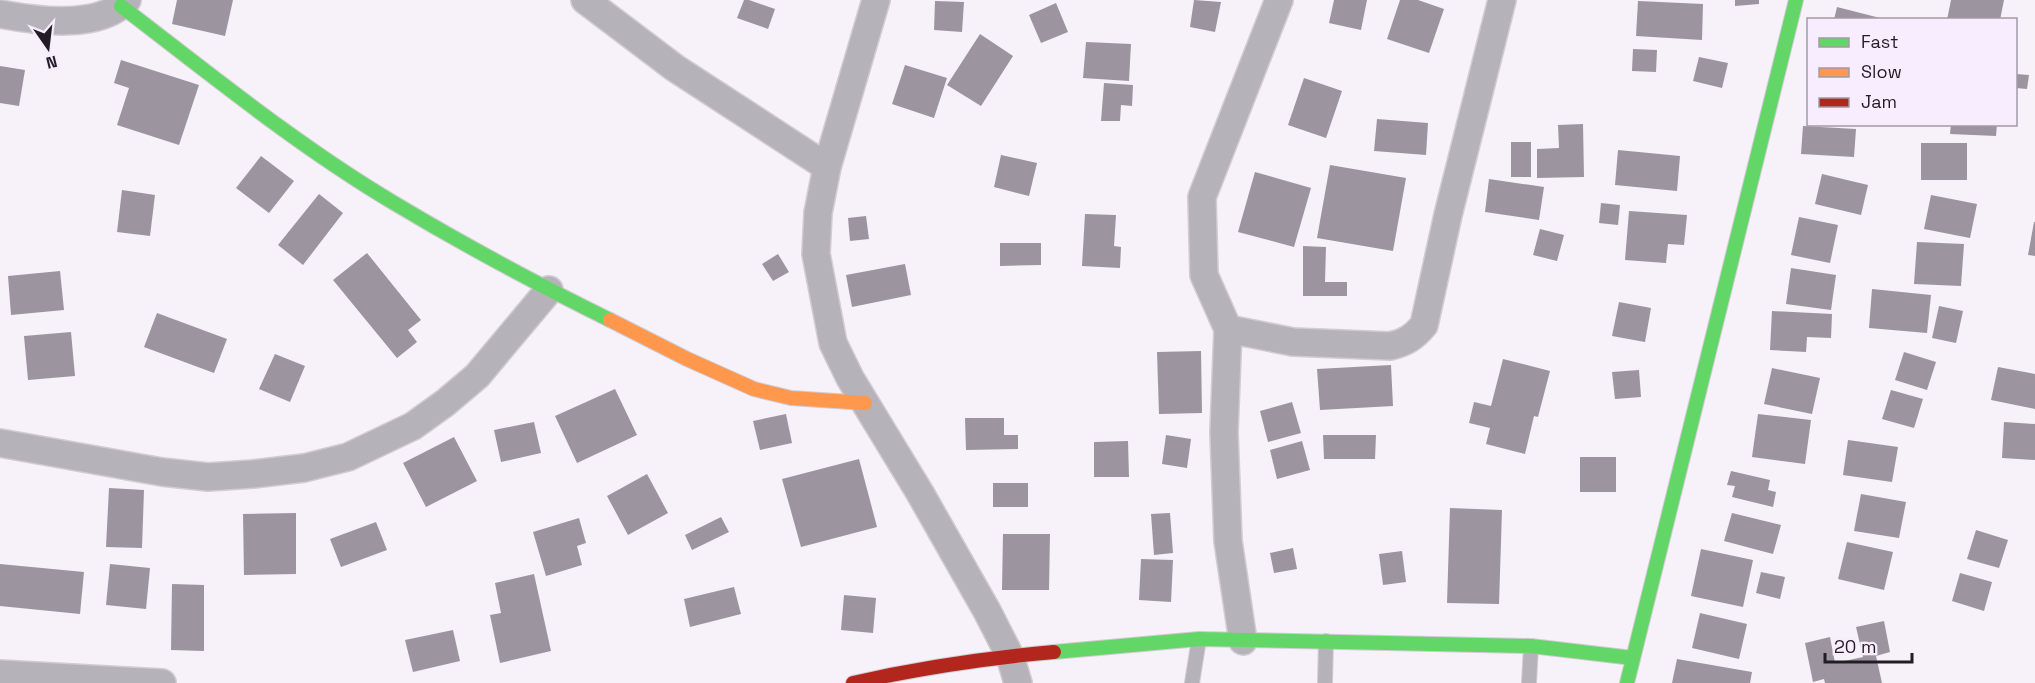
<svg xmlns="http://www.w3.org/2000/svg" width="2035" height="683" font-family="'Space Grotesk',sans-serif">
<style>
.building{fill:#9c95a0}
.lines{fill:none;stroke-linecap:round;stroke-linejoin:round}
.lane-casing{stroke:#d0ccd3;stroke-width:16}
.street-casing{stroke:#d0ccd3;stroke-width:30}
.fast-casing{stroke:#d0ccd3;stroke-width:16}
.slow-casing{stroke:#d0ccd3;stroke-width:16}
.jam-casing{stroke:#d0ccd3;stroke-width:16}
.lane{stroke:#b6b2b9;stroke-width:14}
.street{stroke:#b6b2b9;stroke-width:27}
.fast{stroke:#63d668;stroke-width:14}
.slow{stroke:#ff974d;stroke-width:14}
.jam{stroke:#b3261e;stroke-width:14}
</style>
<rect width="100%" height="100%" fill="#f7f1fa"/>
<g class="building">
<path d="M177 0H233L225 36 172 24Z"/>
<path d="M744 0H749L775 9 768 29 737 18Z"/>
<path d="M1194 0 1221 2 1215 32 1190 27Z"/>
<path d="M1334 0H1367L1361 30 1329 23Z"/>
<path d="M1400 0H1418L1444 9 1429 53 1387 39Z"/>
<path d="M1735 0H1759V4L1735 6Z"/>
<path d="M1951 0H2004L2000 20H1947Z"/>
<path d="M935 1 964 2 962 32 934 30Z"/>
<path d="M1638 1 1703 4 1702 40 1636 36Z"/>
<path d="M1056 3 1068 32 1041 43 1029 15Z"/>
<path d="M1837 7 1884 19V20H1834Z"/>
<path d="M980 34 1013 56 981 106 947 85Z"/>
<path d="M1086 42 1131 44 1129 81 1083 78Z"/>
<path d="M1633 49 1657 50 1656 72 1632 71Z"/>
<path d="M1699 57 1728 63 1722 88 1693 81Z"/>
<path d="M121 60 199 85 179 145 117 125 129 88 114 83Z"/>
<path d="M905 65 947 78 934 118 892 104Z"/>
<path d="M0 66 25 70 19 106 0 103Z"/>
<path d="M2016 74 2029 75 2027 89 2016 88Z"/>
<path d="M1304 78 1342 91 1326 138 1288 125Z"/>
<path d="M1104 83 1133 85 1132 106 1121 105 1120 121H1101Z"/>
<path d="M1377 119 1428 123 1426 155 1374 151Z"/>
<path d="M1583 124 1584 177 1537 178V149L1559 148 1558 125Z"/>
<path d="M1951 124H1997L1996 136 1950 134Z"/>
<path d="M1803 126 1856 129 1854 157 1801 154Z"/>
<rect x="1511" y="142" width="20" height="35"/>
<rect x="1921" y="143" width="46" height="37"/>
<path d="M1618 150 1680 156 1677 191 1615 185Z"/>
<path d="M1001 155 1037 163 1029 196 994 187Z"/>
<path d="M261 156 294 181 269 213 236 188Z"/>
<path d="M1330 165 1406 178 1393 251 1317 238Z"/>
<path d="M1255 172 1311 188 1294 247 1238 232Z"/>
<path d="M1822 174 1868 185 1861 215 1815 204Z"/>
<path d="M1489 179 1544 187 1539 220 1485 212Z"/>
<path d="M122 190 155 195 150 236 117 232Z"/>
<path d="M319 194 343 213 303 265 278 245Z"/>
<path d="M1931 195 1977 204 1970 238 1924 229Z"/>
<path d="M1601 203 1620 205 1618 225 1599 223Z"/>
<path d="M1629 211 1687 215 1684 245 1668 244 1666 263 1625 260Z"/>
<path d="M1085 214 1116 215 1114 246 1121 247 1120 268 1082 266Z"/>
<path d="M866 216 869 239 850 241 848 218Z"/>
<path d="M1799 217 1838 225 1830 263 1791 255Z"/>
<path d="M2034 222H2035V256L2028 255Z"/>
<path d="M1540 229 1564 235 1557 261 1533 255Z"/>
<path d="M1917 242 1964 244 1961 286 1914 284Z"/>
<path d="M1000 243H1041V265L1000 266Z"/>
<path d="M1303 246 1326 247 1325 282H1347V296H1303Z"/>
<path d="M367 253 421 320 408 330 417 342 397 358 333 280Z"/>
<path d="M778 254 789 272 773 281 762 264Z"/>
<path d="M905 264 911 295 852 307 846 275Z"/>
<path d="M1791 268 1836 275 1831 310 1786 304Z"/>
<path d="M60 271 64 310 11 315 8 276Z"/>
<path d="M1872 289 1931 295 1927 333 1869 328Z"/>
<path d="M1619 302 1651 308 1645 342 1612 336Z"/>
<path d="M1939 306 1963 311 1956 343 1932 338Z"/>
<path d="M1772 311 1832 314 1831 338 1807 337 1806 352 1770 350Z"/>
<path d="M157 313 227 339 214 373 144 347Z"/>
<path d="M71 332 75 376 28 380 24 336Z"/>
<path d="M1201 351 1202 413 1159 414 1157 352Z"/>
<path d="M1904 352 1936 362 1927 390 1895 380Z"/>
<path d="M275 354 305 366 290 402 259 389Z"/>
<path d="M1503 359 1550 371 1538 417 1534 416 1525 454 1486 444 1490 428 1469 423 1474 402 1491 406Z"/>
<path d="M1391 365 1393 406 1320 410 1317 369Z"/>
<path d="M1998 367 2035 374V409L1991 400Z"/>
<path d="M1772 368 1820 378 1812 414 1764 404Z"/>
<path d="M1639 370 1641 397 1615 399 1612 372Z"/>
<path d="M615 389 637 435 577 463 555 416Z"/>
<path d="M1891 390 1923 399 1914 428 1882 419Z"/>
<path d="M1292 402 1301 433 1268 442 1260 411Z"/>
<path d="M786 414 792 443 760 450 753 421Z"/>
<path d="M1758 414 1811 420 1805 464 1752 457Z"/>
<path d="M965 418H1004V435H1018V449L966 450Z"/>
<path d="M534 422 541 453 501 462 494 430Z"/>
<path d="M2004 422 2035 424V460L2002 458Z"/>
<path d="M1166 435 1191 439 1187 468 1162 464Z"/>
<path d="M1323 435H1376L1375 459H1324Z"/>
<path d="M454 437 477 481 426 507 403 463Z"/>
<path d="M1848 440 1898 447 1892 482 1843 475Z"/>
<path d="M1128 441 1129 477H1094V442Z"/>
<path d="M1302 441 1310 470 1277 479 1270 450Z"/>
<rect x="1580" y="457" width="36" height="35"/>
<path d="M859 459 877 527 801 547 782 479Z"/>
<path d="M1731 471 1770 480 1768 490 1776 492 1773 507 1732 497 1735 486 1727 485Z"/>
<path d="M647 474 668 513 628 535 607 496Z"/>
<rect x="993" y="483" width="35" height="24"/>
<path d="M109 488 144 490 142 548 106 547Z"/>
<path d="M1861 494 1906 502 1899 538 1854 531Z"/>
<path d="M1450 508 1502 510 1499 604 1447 603Z"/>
<path d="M296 513V574L244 575 243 514Z"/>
<path d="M1170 513 1173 553 1154 555 1151 514Z"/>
<path d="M1732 513 1781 525 1773 554 1724 541Z"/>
<path d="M721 517 729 532 692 550 685 535Z"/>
<path d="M579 518 586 543 577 546 582 565 546 576 533 532Z"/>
<path d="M376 522 387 550 341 567 330 539Z"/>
<path d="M1976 530 2008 540 1999 568 1967 559Z"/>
<path d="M1003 534H1050L1049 590H1002Z"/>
<path d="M1847 542 1893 552 1884 590 1838 579Z"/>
<path d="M1293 548 1297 569 1274 573 1270 553Z"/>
<path d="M1701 549 1753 560 1743 607 1691 596Z"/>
<path d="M1402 551 1406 582 1383 585 1379 554Z"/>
<path d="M1141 559 1173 560 1171 602 1139 600Z"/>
<path d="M0 564 84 572 80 614 0 606Z"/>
<path d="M110 564 150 568 146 609 106 605Z"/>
<path d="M1761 572 1785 577 1780 599 1756 593Z"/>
<path d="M1960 573 1992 582 1984 611 1952 601Z"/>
<path d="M534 574 551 651 500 663 490 615 501 613 495 583Z"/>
<path d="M172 584 204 585V651L171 650Z"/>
<path d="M734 587 741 614 690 627 684 599Z"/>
<path d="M844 595 876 598 873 633 841 630Z"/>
<path d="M1700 613 1747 624 1739 659 1692 648Z"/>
<path d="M1884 621 1890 652 1876 656 1882 683H1825L1824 679 1813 682 1805 643 1830 637 1835 663 1863 657 1856 627Z"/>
<path d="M453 630 460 661 413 672 405 640Z"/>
<path d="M1677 659 1752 672 1750 683H1672Z"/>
</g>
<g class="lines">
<defs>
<g id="lane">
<path d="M1192 683 1199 639"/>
<path d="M1325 683 1326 641"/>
<path d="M1529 683 1531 646"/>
</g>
<g id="street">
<path d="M585 0 675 68 827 167"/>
<path d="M876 0 827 167 818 213 816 254 833 343 850 378 920 493 987 611 1010 656 1018 683"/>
<path d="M0 14C37 21 99 30 127 0"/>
<path d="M1228 329 1293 342 1390 346C1405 343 1414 337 1424 325L1448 215 1502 0"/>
<path d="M0 443 162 472 208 477 253 474 304 468 348 457 413 426 445 403 477 376 549 290"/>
<path d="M1243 641 1228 541 1224 432 1228 329 1204 275 1202 197 1279 0"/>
<path d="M0 674 162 683"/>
</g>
<g id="fast">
<path d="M121 6C210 74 298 146 394 203 464 245 537 284 610 320"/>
<path d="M1054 652 1199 639 1531 646 1633 658"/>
<path d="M1627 683 1796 0"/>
</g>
<path id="slow" d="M610 320 687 359 754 389 791 398 865 403"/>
<path id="jam" d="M853 683C919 668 987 658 1054 652"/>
</defs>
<use href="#lane" class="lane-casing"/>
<use href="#street" class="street-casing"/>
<use href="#fast" class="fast-casing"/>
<use href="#slow" class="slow-casing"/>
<use href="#jam" class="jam-casing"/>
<use href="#lane" class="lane"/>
<use href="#street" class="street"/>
<use href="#fast" class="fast"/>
<use href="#slow" class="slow"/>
<use href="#jam" class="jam"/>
</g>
<rect x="1807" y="18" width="210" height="108" fill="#f8edfe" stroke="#a29aa7" stroke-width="1.5"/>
<rect x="1819" y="38" width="30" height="9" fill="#63d668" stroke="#a29aa7" stroke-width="1.5"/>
<text x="1861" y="48" font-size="18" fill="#221d25">Fast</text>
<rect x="1819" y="68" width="30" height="9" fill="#ff974d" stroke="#a29aa7" stroke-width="1.5"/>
<text x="1861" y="78" font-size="18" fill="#221d25">Slow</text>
<rect x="1819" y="98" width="30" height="9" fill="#b3261e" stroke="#a29aa7" stroke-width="1.5"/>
<text x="1861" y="108" font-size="18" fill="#221d25">Jam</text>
<g transform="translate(48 48) rotate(166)" stroke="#f8edfe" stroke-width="4.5" paint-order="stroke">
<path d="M0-4.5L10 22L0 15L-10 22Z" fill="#221d25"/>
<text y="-9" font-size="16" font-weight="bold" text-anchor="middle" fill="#221d25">N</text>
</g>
<path d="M1825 653v9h87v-9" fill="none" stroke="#221d25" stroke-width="3"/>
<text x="1834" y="653" font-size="18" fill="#221d25" stroke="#f8edfe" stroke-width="4.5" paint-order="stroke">20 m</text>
</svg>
